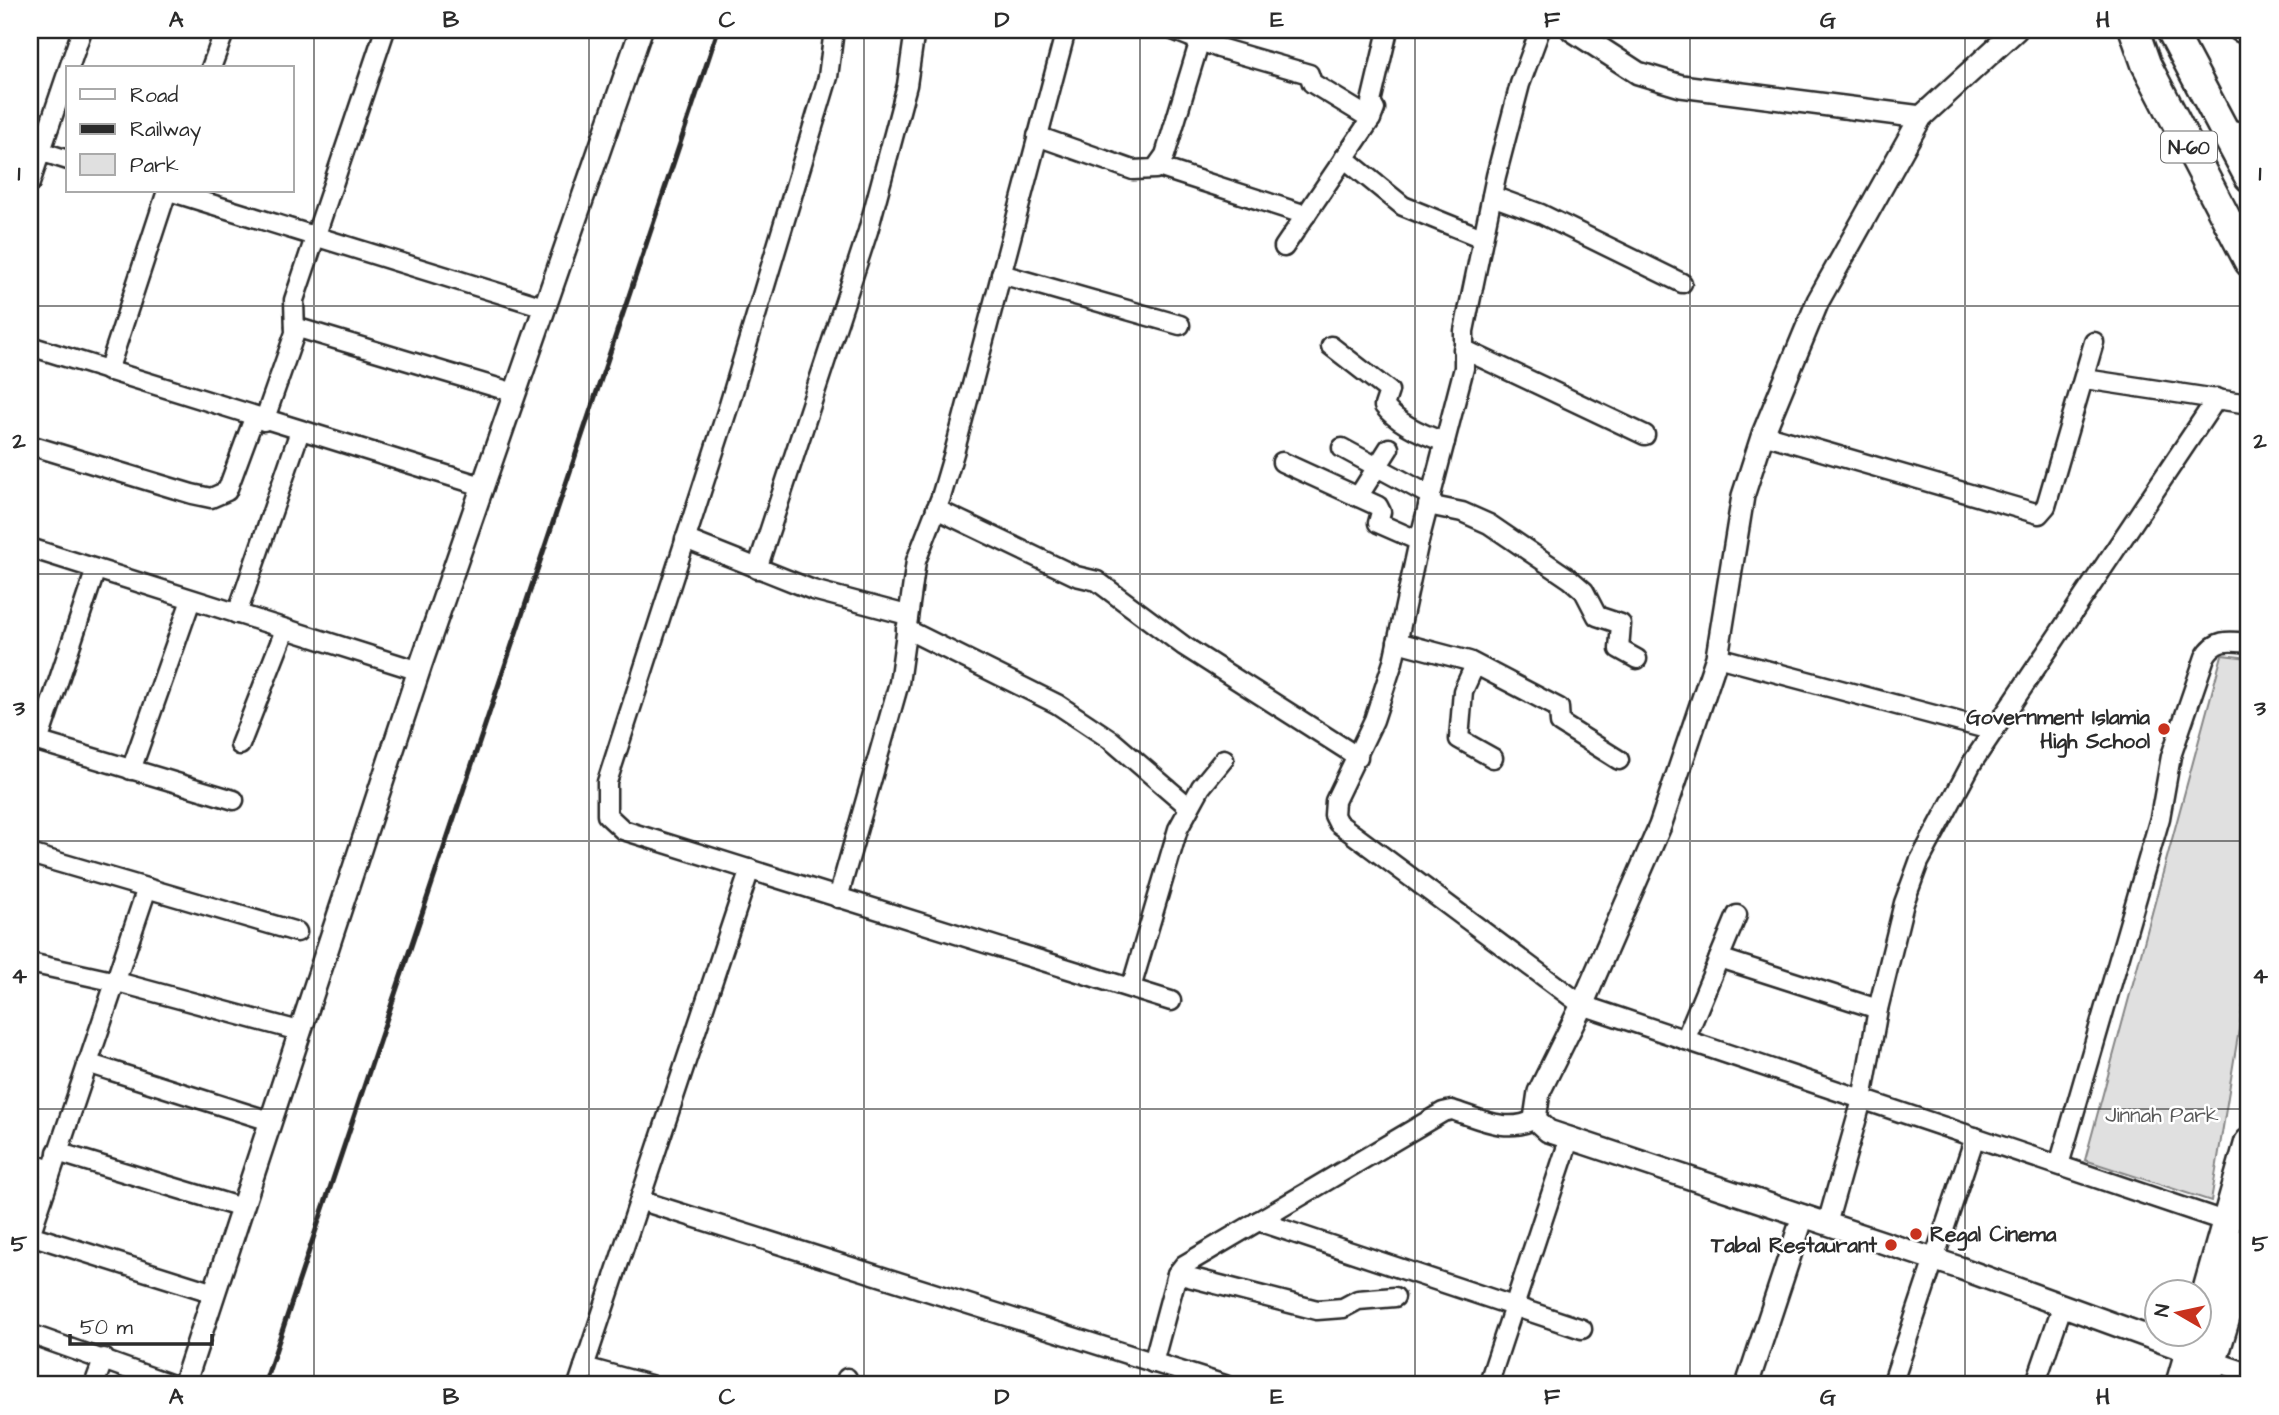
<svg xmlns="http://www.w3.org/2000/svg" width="2279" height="1415" font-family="'Architects Daughter',sans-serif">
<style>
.green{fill:#e0e0e0;stroke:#868686;stroke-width:2}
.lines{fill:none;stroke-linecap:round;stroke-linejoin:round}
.minor-casing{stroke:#2b2b2b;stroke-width:23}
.tertiary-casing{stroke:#2b2b2b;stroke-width:26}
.trunk-casing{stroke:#2b2b2b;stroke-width:33}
.minor{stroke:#fff;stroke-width:18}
.tertiary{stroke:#fff;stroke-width:21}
.trunk{stroke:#fff;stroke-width:28}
.rail{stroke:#2b2b2b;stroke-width:5}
.grid{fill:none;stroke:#2b2b2b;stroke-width:2;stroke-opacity:0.55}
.poi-dot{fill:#c8321e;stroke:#fff;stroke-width:2.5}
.labels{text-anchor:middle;stroke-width:5;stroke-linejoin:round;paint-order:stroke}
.shield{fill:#fff;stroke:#6b6b6b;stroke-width:2}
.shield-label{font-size:19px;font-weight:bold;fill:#2b2b2b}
.poi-label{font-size:21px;font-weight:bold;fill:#2b2b2b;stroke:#fff;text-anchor:end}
.park-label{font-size:21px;fill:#585858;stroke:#fff}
.neatline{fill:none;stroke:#2b2b2b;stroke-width:2.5}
.grid-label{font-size:23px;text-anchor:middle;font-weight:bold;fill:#2b2b2b}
</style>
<rect width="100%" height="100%" fill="#fff"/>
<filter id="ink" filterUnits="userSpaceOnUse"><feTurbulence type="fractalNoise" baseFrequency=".0143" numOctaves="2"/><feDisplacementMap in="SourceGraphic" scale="14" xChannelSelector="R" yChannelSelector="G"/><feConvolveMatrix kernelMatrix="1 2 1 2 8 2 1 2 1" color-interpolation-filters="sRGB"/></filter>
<g filter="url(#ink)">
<path class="green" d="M2222 655 2249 658V968L2211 1201 2085 1160Z"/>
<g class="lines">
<defs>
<g id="minor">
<path d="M834 30 828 77 729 405 607 782V815L623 830 1171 1001"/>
<path d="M1173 30 1219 48 1309 74 1312 83 1371 119"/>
<path d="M1540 30 1520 84 1496 176 1464 331V368L1419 541 1393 662 1374 720 1335 801 1334 815 1338 823 1582 1005 2227 1222"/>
<path d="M69 68 82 30"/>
<path d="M211 68 225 30"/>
<path d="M2224 128 2249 134"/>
<path d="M1037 136 1133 170 1155 169 1165 155 1200 40"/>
<path d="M30 148 68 160"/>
<path d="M1344 158 1403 206 1482 238"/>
<path d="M1158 167 1306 215"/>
<path d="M30 183 68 71"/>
<path d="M169 191 544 307"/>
<path d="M1492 196 1541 214 1682 283"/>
<path d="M1284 247 1371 119 1375 109 1371 102 1388 30"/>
<path d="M1001 274 1180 325"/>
<path d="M295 327 515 393"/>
<path d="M30 346 482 486"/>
<path d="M1331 346 1389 391 1384 406C1398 424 1424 435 1445 442"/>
<path d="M1463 349 1645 435"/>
<path d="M108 371 167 191"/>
<path d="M2085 379 2249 404"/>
<path d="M264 421 295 333 294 300 385 30"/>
<path d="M1763 434 2039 514 2046 506 2094 342"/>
<path d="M30 445 192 494 211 498 227 491 254 418"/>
<path d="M1342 448 1431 496"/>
<path d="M1282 462 1378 506 1381 512 1378 523 1419 541"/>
<path d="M1358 497 1389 448"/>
<path d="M1428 505 1462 512 1489 524 1570 579 1584 591 1597 616 1621 624 1619 649 1637 659"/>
<path d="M936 509 1076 576 1097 581 1184 646 1358 757"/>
<path d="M685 539 813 590 907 615"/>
<path d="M30 548 419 671"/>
<path d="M757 569 868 231 907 85 915 30"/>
<path d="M237 614 300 431"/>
<path d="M906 629 1057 704 1111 740 1189 807"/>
<path d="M1397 642 1469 661 1559 708 1560 723 1619 760"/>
<path d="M1717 657 1994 731"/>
<path d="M1475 665 1463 691 1459 739 1493 758"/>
<path d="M30 739 234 800"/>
<path d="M38 742 96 569"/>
<path d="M240 745 285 630"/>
<path d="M131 770 191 600"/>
<path d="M30 854 297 932"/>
<path d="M838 898 899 683 916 561 941 497 954 453 1066 30"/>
<path d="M1719 958 1878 1009"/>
<path d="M30 963 121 983 299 1031"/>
<path d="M1131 988 1178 829 1201 787 1224 759"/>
<path d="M1685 1040 1737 915"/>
<path d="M87 1063 270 1121"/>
<path d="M57 1152 242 1208"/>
<path d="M30 1163 51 1170"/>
<path d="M2059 1165 2160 818 2171 756 2205 657C2215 638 2230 641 2249 643"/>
<path d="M642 1201 1225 1385"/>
<path d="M1258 1221 1582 1329"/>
<path d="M1827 1224 1862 1100 1878 1009 1904 903 1919 862 1972 763 2217 398"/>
<path d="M30 1235 147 888"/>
<path d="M30 1235 214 1293"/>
<path d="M1177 1274 1317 1310 1343 1308 1358 1300 1395 1297"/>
<path d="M30 1334 173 1385"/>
<path d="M2213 1361 2249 1373"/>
<path d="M1153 1363 1177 1274 1184 1265 1443 1112 1452 1110C1480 1119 1508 1134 1535 1119"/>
<path d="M584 1367 650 1385"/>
<path d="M94 1385 104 1358"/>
<path d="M578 1385 750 869"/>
<path d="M845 1385 847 1378"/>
<path d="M1488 1385 1570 1137"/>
<path d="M1892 1385 1975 1137"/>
<path d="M2035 1385 2062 1307"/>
</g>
<g id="tertiary">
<path d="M1572 30 1638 73 1681 86 1921 117"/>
<path d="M2016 30 1921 117 1818 301 1763 434 1743 496 1717 657 1660 826 1582 1005 1539 1092 1535 1119 1548 1131 1960 1268 2190 1352"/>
<path d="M2239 30 2249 35"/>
<path d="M184 1385 421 664 641 30"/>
<path d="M1747 1385 1803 1216"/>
</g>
<g id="trunk">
<path d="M2134 30 2146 64 2249 262"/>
<path d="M2171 30 2249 177"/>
<path d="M2198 1323 2249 1143"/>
<path d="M2180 1385 2195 1334"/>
<path d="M2205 1385 2249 1240"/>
</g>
</defs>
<use href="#minor" class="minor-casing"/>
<use href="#tertiary" class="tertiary-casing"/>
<use href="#trunk" class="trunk-casing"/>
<use href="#minor" class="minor"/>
<use href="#tertiary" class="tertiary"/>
<use href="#trunk" class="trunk"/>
<path class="rail" d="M264 1385 718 30"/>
</g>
</g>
<path class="grid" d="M314 30V1385M589 30V1385M864 30V1385M1140 30V1385M1415 30V1385M1690 30V1385M1965 30V1385M30 306H2249M30 574H2249M30 841H2249M30 1109H2249"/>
<g class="poi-dot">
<circle cx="2164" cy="729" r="7"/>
<circle cx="1916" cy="1234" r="7"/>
<circle cx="1891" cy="1245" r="7"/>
</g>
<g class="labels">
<rect class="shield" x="2161" y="131.5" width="56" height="31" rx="5"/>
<g class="shield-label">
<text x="2189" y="154">N-60</text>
</g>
<g class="poi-label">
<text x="2150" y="724">Government Islamia<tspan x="2150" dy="24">High School</tspan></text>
<text x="1930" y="1241" text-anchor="start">Regal Cinema</text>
<text x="1877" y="1252">Tabal Restaurant</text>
</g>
<g class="park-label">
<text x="2162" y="1122">Jinnah Park</text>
</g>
</g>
<rect width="2279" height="1415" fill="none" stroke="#fff" stroke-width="77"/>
<rect x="66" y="66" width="228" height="126" fill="#ffffff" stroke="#aaaaaa" stroke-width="2"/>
<rect x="80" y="89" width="35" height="10" fill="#ffffff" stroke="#aaaaaa" stroke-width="2"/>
<text x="130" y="102" font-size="21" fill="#2b2b2b">Road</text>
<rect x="80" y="124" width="35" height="10" fill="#2b2b2b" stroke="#aaaaaa" stroke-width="2"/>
<text x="130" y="136" font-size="21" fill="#2b2b2b">Railway</text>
<rect x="80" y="154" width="35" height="21" fill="#e0e0e0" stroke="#aaaaaa" stroke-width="2"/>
<text x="130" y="172" font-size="21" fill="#2b2b2b">Park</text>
<g transform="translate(2178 1313) rotate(279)"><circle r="33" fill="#ffffff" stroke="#aaaaaa" stroke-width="2"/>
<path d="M0-5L12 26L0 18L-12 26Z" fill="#c8321e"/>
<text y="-10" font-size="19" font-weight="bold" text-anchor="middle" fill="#2b2b2b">N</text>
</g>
<path d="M70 1334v10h142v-10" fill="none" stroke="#2b2b2b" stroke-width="3.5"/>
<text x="80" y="1334" font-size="21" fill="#2b2b2b" stroke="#ffffff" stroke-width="5" paint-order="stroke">50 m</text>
<rect x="38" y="38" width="2202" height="1338" class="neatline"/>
<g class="grid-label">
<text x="176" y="27">A</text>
<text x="451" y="27">B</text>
<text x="727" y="27">C</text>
<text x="1002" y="27">D</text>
<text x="1277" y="27">E</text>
<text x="1552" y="27">F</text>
<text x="1828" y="27">G</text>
<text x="2103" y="27">H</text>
<text x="19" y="180">1</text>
<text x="2260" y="180">1</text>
<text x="19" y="448">2</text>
<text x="2260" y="448">2</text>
<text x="19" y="715">3</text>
<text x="2260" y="715">3</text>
<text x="19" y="983">4</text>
<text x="2260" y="983">4</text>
<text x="19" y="1251">5</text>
<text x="2260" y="1251">5</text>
<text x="176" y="1404">A</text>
<text x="451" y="1404">B</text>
<text x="727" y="1404">C</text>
<text x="1002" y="1404">D</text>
<text x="1277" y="1404">E</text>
<text x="1552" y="1404">F</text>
<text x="1828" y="1404">G</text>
<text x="2103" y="1404">H</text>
</g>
</svg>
